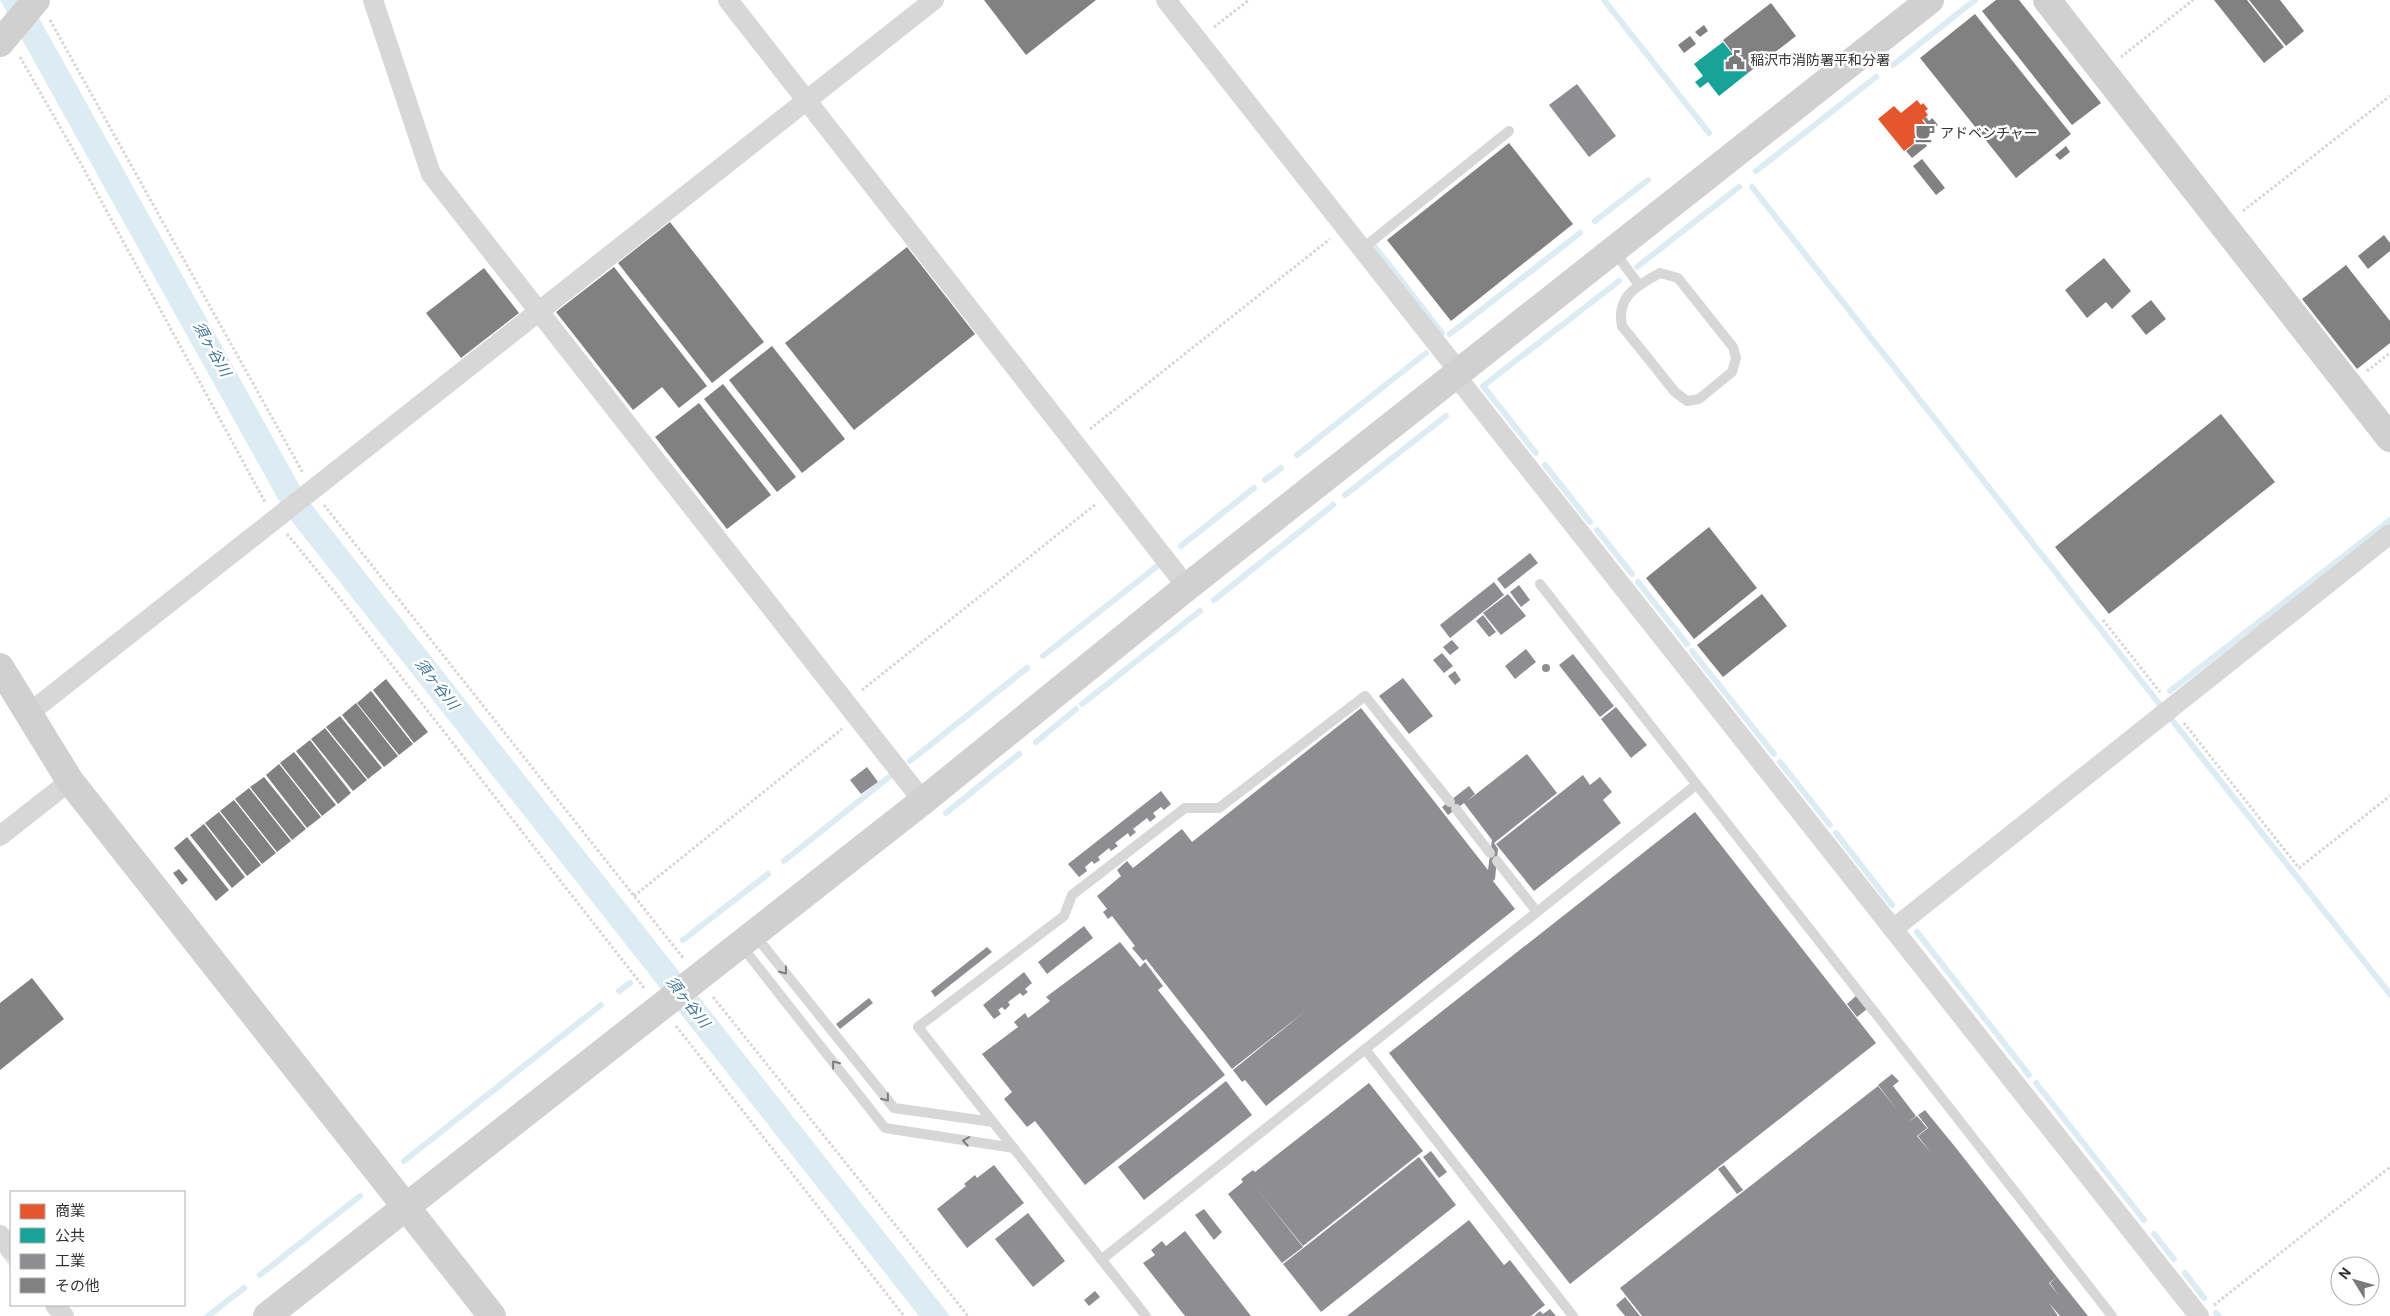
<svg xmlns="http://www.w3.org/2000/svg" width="2390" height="1316" font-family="Roboto,'Noto Sans JP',sans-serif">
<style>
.water{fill:#ddebf3}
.shops{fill:#e4572e}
.public{fill:#17a398}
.industry{fill:#8d8d92}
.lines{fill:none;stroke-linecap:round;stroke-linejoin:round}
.stream{stroke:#ddebf3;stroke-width:6}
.building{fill:#818181}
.path{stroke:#d6d6d6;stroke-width:3;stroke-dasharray:2.5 2.5;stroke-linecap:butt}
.lane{stroke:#d7d7d7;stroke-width:10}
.street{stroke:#d7d7d7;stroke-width:20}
.secondary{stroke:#d0d0d0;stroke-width:28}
.oneway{stroke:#7d7d7d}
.labels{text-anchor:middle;stroke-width:5;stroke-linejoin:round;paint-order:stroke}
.poi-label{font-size:14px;fill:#333;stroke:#fff;text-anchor:start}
.water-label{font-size:15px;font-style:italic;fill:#3f7597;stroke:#fff}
</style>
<rect width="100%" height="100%" fill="#fff"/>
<path class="water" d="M0 0H29L307 499 950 1316H919L287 515Z"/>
<path class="shops" d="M1917 100 1921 105 1923 103 1928 109 1925 111 1928 115 1922 120 1931 131 1904 151 1878 119 1894 106 1901 113Z"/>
<path class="public" d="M1723 42 1748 73 1719 96 1708 82 1700 88 1695 82 1703 76 1694 64Z"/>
<g class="industry">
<path d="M1577 84 1616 136 1589 157 1549 105Z"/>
<path d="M1530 553 1538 563 1505 589 1497 579Z"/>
<path d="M1494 582 1504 595 1450 638 1440 625Z"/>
<path d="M1519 585 1530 600 1521 607 1510 592Z"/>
<path d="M1508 594 1526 616 1501 635 1483 613Z"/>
<path d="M1483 615 1496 632 1489 637 1476 621Z"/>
<path d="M1452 640 1459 648 1450 655 1443 647Z"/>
<path d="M1526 649 1536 662 1515 679 1505 666Z"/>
<path d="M1442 653 1453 666 1444 673 1433 660Z"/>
<path d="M1573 654 1614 706 1600 717 1559 665Z"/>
<circle cx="1546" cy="668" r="4"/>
<path d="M1455 671 1461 680 1455 685 1448 676Z"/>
<path d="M1403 678 1433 716 1409 734 1379 696Z"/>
<path d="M1616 707 1647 745 1631 758 1601 719Z"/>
<path d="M1361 708 1488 870 1492 840 1464 803 1448 815 1442 807 1469 786 1475 794 1466 802 1527 754 1557 793 1494 843 1498 849 1495 879 1493 881 1515 909 1266 1106 1245 1080 1242 1082 1233 1070 1308 1009 1232 1069 1146 959 1143 961 1132 948 1135 946 1112 916 1108 919 1103 912 1107 909 1097 896 1121 876 1117 870 1127 861 1133 868 1182 829 1192 842Z"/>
<path d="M867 767 878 782 861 794 850 780Z"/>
<path d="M1583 775 1590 785 1600 777 1612 792 1603 800 1621 823 1534 891 1496 844Z"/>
<path d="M1161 791 1171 804 1164 810 1161 807 1153 813 1156 817 1150 822 1147 818 1133 829 1136 832 1130 837 1128 833 1115 843 1118 846 1111 851 1109 848 1098 857 1100 860 1094 864 1092 861 1085 867 1087 871 1079 877 1068 864Z"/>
<path d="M1695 812 1876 1043 1570 1284 1389 1053Z"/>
<path d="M1084 926 1093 938 1047 974 1038 962Z"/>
<path d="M1120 942 1140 967 1145 962 1163 986 1158 990 1225 1075 1085 1185 1035 1121 1027 1127 1004 1099 1012 1092 982 1054 1018 1027 1014 1022 1025 1013 1028 1018 1050 1001 1046 997Z"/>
<path d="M987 947 992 952 935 997 931 991Z"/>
<path d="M1024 972 1032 983 1025 989 1028 992 1023 996 1020 993 1008 1002 1010 1005 1005 1010 1002 1007 998 1010 1001 1014 994 1019 983 1005Z"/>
<path d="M1857 995 1867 1009 1857 1017 1847 1004Z"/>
<path d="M869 998 873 1003 840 1029 836 1024Z"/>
<path d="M1892 1074 1899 1081 1893 1086 1916 1116 1907 1123 1917 1116 1927 1128 1917 1136 1931 1153 1918 1136 1928 1128 1918 1115 1925 1110 1956 1148 1938 1163 1956 1148 2057 1277 2049 1283 2059 1296 2050 1283 2057 1277 2088 1316H2060L2049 1303 2058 1316H1642L1620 1288 1878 1086 1898 1111 1878 1085Z"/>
<path d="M1226 1081 1252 1115 1144 1200 1118 1167Z"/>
<path d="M1369 1083 1423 1151 1303 1246 1248 1178 1303 1247 1282 1263 1228 1194 1243 1182 1241 1179 1253 1170 1255 1172Z"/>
<path d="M1431 1151 1447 1172 1439 1178 1423 1157Z"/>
<path d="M1419 1157 1456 1205 1321 1312 1283 1264Z"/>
<path d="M994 1165 1024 1203 967 1248 937 1209 966 1186 964 1184 975 1175 977 1178Z"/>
<path d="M1724 1165 1743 1190 1737 1194 1718 1169Z"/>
<path d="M1204 1209 1222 1232 1214 1240 1195 1215Z"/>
<path d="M1028 1213 1065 1261 1033 1287 995 1239Z"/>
<path d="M1469 1220 1504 1265 1510 1260 1545 1305 1531 1316H1347Z"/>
<path d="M1185 1231 1251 1316H1185L1143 1263 1155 1255 1151 1250 1162 1241 1166 1246Z"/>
<path d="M1095 1291 1100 1297 1089 1306 1084 1300Z"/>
<path d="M1625 1297 1640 1316H1625L1616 1305Z"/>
<path d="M1550 1309 1556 1316H1534L1540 1311 1543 1314Z"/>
</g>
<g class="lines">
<g class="stream">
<path d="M1604 0 1709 133"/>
<path d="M1893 65 1975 0"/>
<path d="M1756 171 1876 77"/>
<path d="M1752 187 2161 706"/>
<path d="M1595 221 1648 180"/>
<path d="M1375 247 1442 333"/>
<path d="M1637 267 1739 187"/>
<path d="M1450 334 1580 233"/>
<path d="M1536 453 1483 386 1619 281"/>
<path d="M1297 455 1426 353"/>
<path d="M1545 465 1590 522"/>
<path d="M1265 480 1281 468"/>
<path d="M1345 495 1446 416"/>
<path d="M1597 530 1632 574"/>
<path d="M1181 546 1254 488"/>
<path d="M1638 582 1687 644"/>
<path d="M1214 600 1333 505"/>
<path d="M1692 651 1774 754"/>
<path d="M1043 656 1156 567"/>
<path d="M2170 691 2390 520"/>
<path d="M1082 704 1200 611"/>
<path d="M2172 720 2390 994"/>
<path d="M1036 742 1076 709"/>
<path d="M910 761 1027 668"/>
<path d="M1780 762 1830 825"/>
<path d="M946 813 1019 754"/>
<path d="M1836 833 1892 905"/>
<path d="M784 861 889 777"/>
<path d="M1917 932 2029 1075"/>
<path d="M683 940 768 874"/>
<path d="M619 991 630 983"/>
<path d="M2036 1083 2144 1220"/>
<path d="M404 1161 601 1005"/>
<path d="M2154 1234 2174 1259"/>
<path d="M4 1254 11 1263"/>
<path d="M2185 1273 2204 1298"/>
<path d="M260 1275 360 1196"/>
<path d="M2216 1313 2219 1316"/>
<path d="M208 1316 244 1288"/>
</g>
</g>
<g class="building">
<path d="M984 0H1096L1026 55Z"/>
<path d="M1996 0H2019L2101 103 2072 125 1982 11Z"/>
<path d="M2214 0H2247L2284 47 2264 63Z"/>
<path d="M2249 0H2280L2304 31 2286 46Z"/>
<path d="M1771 3 1796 36 1748 73 1723 40Z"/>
<path d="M1975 14 2071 134 2016 178 1920 58Z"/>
<path d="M1704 25 1708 31 1700 37 1695 32Z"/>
<path d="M1690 36 1696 44 1684 53 1678 45Z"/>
<path d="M1926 117 1929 121 1932 118 1938 125 1931 130 1923 119Z"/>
<path d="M1922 138 1927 146 1912 158 1906 151Z"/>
<path d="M1509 143 1573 224 1451 321 1387 240Z"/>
<path d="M2066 146 2070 152 2060 160 2055 155Z"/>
<path d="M1922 159 1945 188 1936 195 1913 166Z"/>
<path d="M670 222 764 342 712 383 618 263Z"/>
<path d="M2384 235 2390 243V251L2368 269 2358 256Z"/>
<path d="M907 247 975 334 854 430 785 343Z"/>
<path d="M2104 258 2131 291 2112 309 2106 302 2087 318 2065 290Z"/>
<path d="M2346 265 2390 321V343L2357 369 2302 299Z"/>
<path d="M614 267 707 386 679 408 662 387 633 410 556 312Z"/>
<path d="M484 268 519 313 461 358 426 313Z"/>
<path d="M2151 300 2166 319 2146 335 2131 316Z"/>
<path d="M772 346 845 439 802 473 729 380Z"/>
<path d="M723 384 796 477 777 492 704 399Z"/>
<path d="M699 403 771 495 727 529 655 437Z"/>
<path d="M2221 414 2275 482 2109 614 2055 547Z"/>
<path d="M1709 527 1757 588 1694 639 1646 578Z"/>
<path d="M1762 594 1787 626 1723 677 1697 645Z"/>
<path d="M386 679 428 732 414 743 373 690Z"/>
<path d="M371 691 413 744 399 755 357 703Z"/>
<path d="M356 703 398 756 384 767 342 715Z"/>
<path d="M340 716 382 768 368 779 326 727Z"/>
<path d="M325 728 367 780 353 791 311 739Z"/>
<path d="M310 740 351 793 338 804 296 751Z"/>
<path d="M294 752 336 805 322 816 280 763Z"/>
<path d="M279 764 321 817 307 828 266 775Z"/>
<path d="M264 777 306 829 292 840 250 787Z"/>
<path d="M249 788 291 841 277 852 235 799Z"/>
<path d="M234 800 276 853 262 864 220 811Z"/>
<path d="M219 812 261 865 247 876 205 823Z"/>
<path d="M204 824 245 877 232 888 190 835Z"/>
<path d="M187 837 229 890 216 901 174 848Z"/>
<path d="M179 869 188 880 182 885 173 873Z"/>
<path d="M32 978 64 1019 0 1070V1003Z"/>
</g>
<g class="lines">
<g class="path">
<path d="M50 20 303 473"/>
<path d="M1214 27 1249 0"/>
<path d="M20 57 80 162 265 502"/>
<path d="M2121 57 2193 0"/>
<path d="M2243 211 2390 96"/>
<path d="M2367 371 2390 353"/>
<path d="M1090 429 1330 239"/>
<path d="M324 505 684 959"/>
<path d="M287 534 338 596 645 989"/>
<path d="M2103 620 2160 692"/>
<path d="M862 690 1096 504"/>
<path d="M2184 723 2299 868 2390 796"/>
<path d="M634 896 842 729"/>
<path d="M713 997 968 1316"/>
<path d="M676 1026 904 1316"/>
<path d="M2214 1305 2390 1167"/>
</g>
<g class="lane">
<path d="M1362 249 1509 131"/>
<path d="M1614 251 1639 285"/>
<path d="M1660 273 1678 278 1733 347 1736 358 1732 372 1699 399 1687 401 1675 392 1622 326C1616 296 1637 286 1660 273Z"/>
<path d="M1540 584 2112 1316"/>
<path d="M1456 809 1490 853"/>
<path d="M1497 861 1537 912"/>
<path d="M754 934 894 1108 993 1122"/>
<path d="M740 944 885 1128 1014 1148"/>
<path d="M1365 1049 1573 1316"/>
<path d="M1101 1260 1696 785"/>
<path d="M1146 1316 918 1027 1064 916 1072 895 1185 808H1219L1365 696 1450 802"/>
</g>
<g class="street">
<path d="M373 0 431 174 923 801"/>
<path d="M728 0 1187 587"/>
<path d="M1166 0 1460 373"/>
<path d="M1456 376 2199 1316"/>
<path d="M28 714 934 0"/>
<path d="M0 836 70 781"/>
<path d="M1893 929 2390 534"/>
<path d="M0 1235 11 1250"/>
<path d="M55 1305 64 1316"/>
</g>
<g class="secondary">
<path d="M2047 0 2390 438"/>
<path d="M0 43 36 0"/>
<path d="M0 667 70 781 492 1316"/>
<path d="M267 1316 923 801 1187 587 1930 0"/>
</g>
</g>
<defs><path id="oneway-chevron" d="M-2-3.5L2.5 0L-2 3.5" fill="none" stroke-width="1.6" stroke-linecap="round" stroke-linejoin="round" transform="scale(1.25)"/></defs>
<g class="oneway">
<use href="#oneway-chevron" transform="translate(784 971) rotate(51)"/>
<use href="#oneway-chevron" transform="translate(835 1064) rotate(-128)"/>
<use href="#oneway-chevron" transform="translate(886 1098) rotate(51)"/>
<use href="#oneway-chevron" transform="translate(966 1141) rotate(-171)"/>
</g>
<defs>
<symbol id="civic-bare" viewBox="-9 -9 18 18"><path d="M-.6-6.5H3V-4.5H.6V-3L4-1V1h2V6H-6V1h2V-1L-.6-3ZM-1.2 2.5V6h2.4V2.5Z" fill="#7a7a7a" stroke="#fff" stroke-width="2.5" paint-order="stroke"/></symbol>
<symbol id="cafe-bare" viewBox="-9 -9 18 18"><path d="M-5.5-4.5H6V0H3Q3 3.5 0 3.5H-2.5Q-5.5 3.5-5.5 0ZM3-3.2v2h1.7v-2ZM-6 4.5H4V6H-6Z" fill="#7a7a7a" stroke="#fff" stroke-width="2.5" paint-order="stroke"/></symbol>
</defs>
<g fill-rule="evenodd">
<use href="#civic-bare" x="1721" y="46" width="28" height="28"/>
<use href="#cafe-bare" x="1911" y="119" width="28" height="28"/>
</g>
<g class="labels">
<g class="poi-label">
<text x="1750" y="65">稲沢市消防署平和分署</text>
<text x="1940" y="138">アドベンチャー</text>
</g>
<g class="water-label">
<text transform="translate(212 349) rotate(61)" y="5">須ヶ谷川</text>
<text transform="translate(437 684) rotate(52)" y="5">須ヶ谷川</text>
<text transform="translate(688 1002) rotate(52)" y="5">須ヶ谷川</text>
</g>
</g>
<rect x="10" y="1191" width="175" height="115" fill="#ffffff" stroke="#adadad"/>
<rect x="20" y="1204" width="25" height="15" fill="#e4572e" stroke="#adadad"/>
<text x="55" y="1216" font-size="15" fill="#333333">商業</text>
<rect x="20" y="1228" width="25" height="15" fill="#17a398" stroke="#adadad"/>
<text x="55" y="1241" font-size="15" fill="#333333">公共</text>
<rect x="20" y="1254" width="25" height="15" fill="#8d8d92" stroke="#adadad"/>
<text x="55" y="1266" font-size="15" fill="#333333">工業</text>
<rect x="20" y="1278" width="25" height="15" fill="#818181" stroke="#adadad"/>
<text x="55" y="1291" font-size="15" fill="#333333">その他</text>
<g transform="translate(2355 1281) rotate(307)"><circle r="24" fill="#ffffff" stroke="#adadad"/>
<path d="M0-4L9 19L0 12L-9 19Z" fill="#7a7a7a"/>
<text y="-8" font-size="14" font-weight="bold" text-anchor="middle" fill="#333333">N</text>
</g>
</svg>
